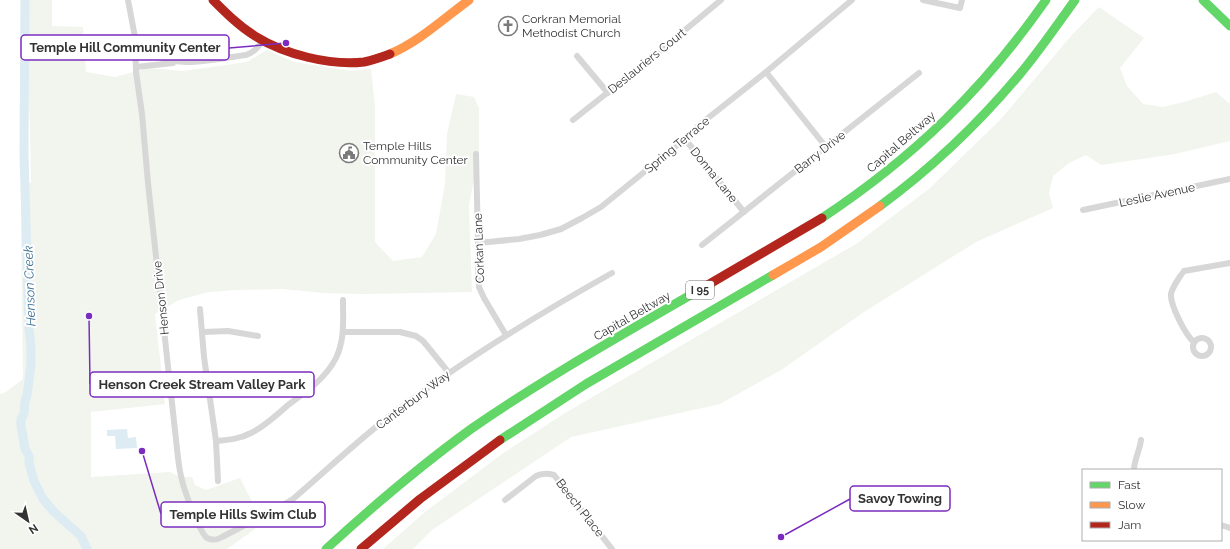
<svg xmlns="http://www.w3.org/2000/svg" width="1230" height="549" font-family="Raleway,sans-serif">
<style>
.green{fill:#f1f5ed}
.water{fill:#ddebf3}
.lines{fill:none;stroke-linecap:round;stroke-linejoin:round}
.river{stroke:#ddebf3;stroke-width:9}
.street{stroke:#d7d7d7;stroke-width:6}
.fast{stroke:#63d668;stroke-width:9}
.slow{stroke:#ff974d;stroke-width:9}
.jam{stroke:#b3261e;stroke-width:9}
.labels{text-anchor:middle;stroke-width:4;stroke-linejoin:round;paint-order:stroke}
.shield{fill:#fff;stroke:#707070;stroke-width:1}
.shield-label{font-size:11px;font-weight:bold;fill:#333}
.poi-label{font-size:12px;fill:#333;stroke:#fff;text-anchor:start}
.street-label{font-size:12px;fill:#333;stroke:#fff}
.water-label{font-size:13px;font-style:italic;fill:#3f7597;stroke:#fff}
.leader{fill:none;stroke:#7b2cbf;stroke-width:1.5}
.callout-dot{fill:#7b2cbf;stroke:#fff;stroke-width:1.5}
.callout{fill:#fff;stroke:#7b2cbf;stroke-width:1.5}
.callout-label{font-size:13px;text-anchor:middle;font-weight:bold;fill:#333}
</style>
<rect width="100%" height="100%" fill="#fff"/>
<g class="green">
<path d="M25 0H52V26L83 27 86 72 115 77 148 68 183 71 247 62 267 50 294 62 352 71 371 69 375 106V242L393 261 422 257 436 234 445 184 447 134 456 94 474 97 479 108V154L469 205 472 292 362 294 324 293 282 289 238 290 209 292 179 300 155 314 165 404 91 412V477L170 472 180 477H192L195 485 206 490 240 478 253 504 255 529 227 549H0V394L6 392 23 379 21 228 22 183H31L30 126Z"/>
<path d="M1099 7 1144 38 1120 68 1127 86 1143 104 1163 107 1184 102 1216 92 1230 104V141L1175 154 1101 165 1086 155 1069 163 1053 176 1049 194 1053 208 976 242 864 312 781 370 720 404 571 437 432 530 413 549H383L425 512 502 454 565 413 856 244 930 188 1000 120 1071 36Z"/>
</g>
<path class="water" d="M127 429 128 438 136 437 137 448 116 449 115 436H107V430Z"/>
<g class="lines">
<path class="river" d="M25 0 24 154 29 328 31 348V365L27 395 25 401 24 414 21 419V425L25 449 29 456V463L34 481 43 499 54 512 81 536 87 549"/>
<g class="street">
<path d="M128 0 135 37C143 44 152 53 162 58 184 67 222 58 246 55 254 52 258 48 263 40"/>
<path d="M923 0 960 8 962 0"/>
<path d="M135 37 136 72 142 114 148 183 178 458C179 466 180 473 182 480 184 490 200 533 207 538 213 541 217 540 222 537L280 507 293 499C327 470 359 439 395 412 463 360 537 315 612 273"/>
<path d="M577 56 608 93"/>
<path d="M136 67 173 63"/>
<path d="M766 72 826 147"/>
<path d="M573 120 660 51 721 0"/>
<path d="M685 139 744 212"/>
<path d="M476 154 478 243V270L479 287 484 298 506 335"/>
<path d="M1083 210 1230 179"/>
<path d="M478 243 519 239 540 235 561 229 582 218 601 207 685 139 698 126 766 72 852 0"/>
<path d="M702 245 919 73"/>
<path d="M200 309 204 357 216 441 218 481"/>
<path d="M203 332 228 331 258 336"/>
<path d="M343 332H400L416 336 423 341 428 347 449 373"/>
<circle cx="1202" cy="347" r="9"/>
<path d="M1194 342C1186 336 1170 305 1171 294 1172 288 1180 276 1184 271L1230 263"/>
<path d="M216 441C228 440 240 439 251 433 265 426 277 415 288 405 306 392 326 378 336 358 345 339 343 320 343 300"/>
<path d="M1134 470C1134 460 1140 450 1141 440"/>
<path d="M505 500 536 476C542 473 547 473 554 475L612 549"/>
<path d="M1221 525 1230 528"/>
</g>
<g class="fast">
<path d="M1203 0 1230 26"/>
<path d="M880 206C932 168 979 123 1020 74 1040 50 1057 25 1075 0"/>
<path d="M822 218C914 157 983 90 1046 0"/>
<path d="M500 440 586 384 773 275"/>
<path d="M326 549C372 507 420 466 471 429 546 377 627 332 706 286"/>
</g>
<g class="slow">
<path d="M390 54C420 41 443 19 469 0"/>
<path d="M773 275 821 247 880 206"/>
</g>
<g class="jam">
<path d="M213 0C226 13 239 26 255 36 284 54 330 66 364 62 373 60 382 57 390 54"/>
<path d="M706 286 822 218"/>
<path d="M361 549 420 499 500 440"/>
</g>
</g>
<defs>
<symbol id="church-ring" viewBox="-11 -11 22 22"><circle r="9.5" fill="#fff" stroke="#7a7a7a" stroke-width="1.5"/><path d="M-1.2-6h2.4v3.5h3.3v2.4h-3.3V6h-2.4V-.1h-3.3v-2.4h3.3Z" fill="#7a7a7a"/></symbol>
<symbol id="civic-ring" viewBox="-11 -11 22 22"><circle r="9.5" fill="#fff" stroke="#7a7a7a" stroke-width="1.5"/><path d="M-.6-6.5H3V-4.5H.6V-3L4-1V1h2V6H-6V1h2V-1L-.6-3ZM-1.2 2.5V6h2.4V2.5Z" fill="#7a7a7a"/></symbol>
</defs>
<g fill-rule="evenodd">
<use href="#church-ring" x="497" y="15" width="22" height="22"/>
<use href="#civic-ring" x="338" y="142" width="22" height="22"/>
</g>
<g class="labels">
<rect class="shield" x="686" y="281" width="28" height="18" rx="3"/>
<g class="shield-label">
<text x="700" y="294">I 95</text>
</g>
<g class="poi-label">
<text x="522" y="23">Corkran Memorial<tspan x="522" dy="14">Methodist Church</tspan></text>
<text x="363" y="150">Temple Hills<tspan x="363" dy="14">Community Center</tspan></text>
</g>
<g class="street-label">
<text transform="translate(647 61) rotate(-39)" y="4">Deslauriers Court</text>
<text transform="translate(901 142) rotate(-41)" y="4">Capital Beltway</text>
<text transform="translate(677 145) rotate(-40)" y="4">Spring Terrace</text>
<text transform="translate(820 152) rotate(-38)" y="4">Barry Drive</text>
<text transform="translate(714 175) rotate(51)" y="4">Donna Lane</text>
<text transform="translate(1157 195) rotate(-12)" y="4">Leslie Avenue</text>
<text transform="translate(479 248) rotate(-92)" y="4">Corkan Lane</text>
<text transform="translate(161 298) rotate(-96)" y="4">Henson Drive</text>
<text transform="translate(632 316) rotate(-30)" y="4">Capital Beltway</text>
<text transform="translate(413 400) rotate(-37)" y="4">Canterbury Way</text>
<text transform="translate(580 508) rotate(52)" y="4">Beech Place</text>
</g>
<g class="water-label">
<text transform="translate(29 286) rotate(-92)" y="5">Henson Creek</text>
</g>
</g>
<path class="leader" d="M286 43L229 48M89 316L90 384M781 537L850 499M142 451L161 514"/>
<g class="callout-dot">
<circle cx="286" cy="43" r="4"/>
<circle cx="89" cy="316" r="4"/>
<circle cx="781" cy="537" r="4"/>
<circle cx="142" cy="451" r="4"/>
</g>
<g class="callout">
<rect x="21" y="35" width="208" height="25" rx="4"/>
<rect x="90" y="372" width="224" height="25" rx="4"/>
<rect x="850" y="486" width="100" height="25" rx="4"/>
<rect x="161" y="502" width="164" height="25" rx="4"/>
</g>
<g class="callout-label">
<text x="125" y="52">Temple Hill Community Center</text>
<text x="202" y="389">Henson Creek Stream Valley Park</text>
<text x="900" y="503">Savoy Towing</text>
<text x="243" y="519">Temple Hills Swim Club</text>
</g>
<rect x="1082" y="469" width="140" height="72" fill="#ffffff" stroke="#adadad"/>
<rect x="1090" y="482" width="20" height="6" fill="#63d668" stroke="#adadad"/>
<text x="1118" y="489" font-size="12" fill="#333333">Fast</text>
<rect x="1090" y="502" width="20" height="6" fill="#ff974d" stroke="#adadad"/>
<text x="1118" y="509" font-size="12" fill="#333333">Slow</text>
<rect x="1090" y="522" width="20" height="6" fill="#b3261e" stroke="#adadad"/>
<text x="1118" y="529" font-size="12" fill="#333333">Jam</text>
<g transform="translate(28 521) rotate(146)" stroke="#ffffff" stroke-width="3" paint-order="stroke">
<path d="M0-3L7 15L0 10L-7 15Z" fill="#333333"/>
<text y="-6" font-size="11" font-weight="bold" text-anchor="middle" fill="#333333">N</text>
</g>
</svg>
